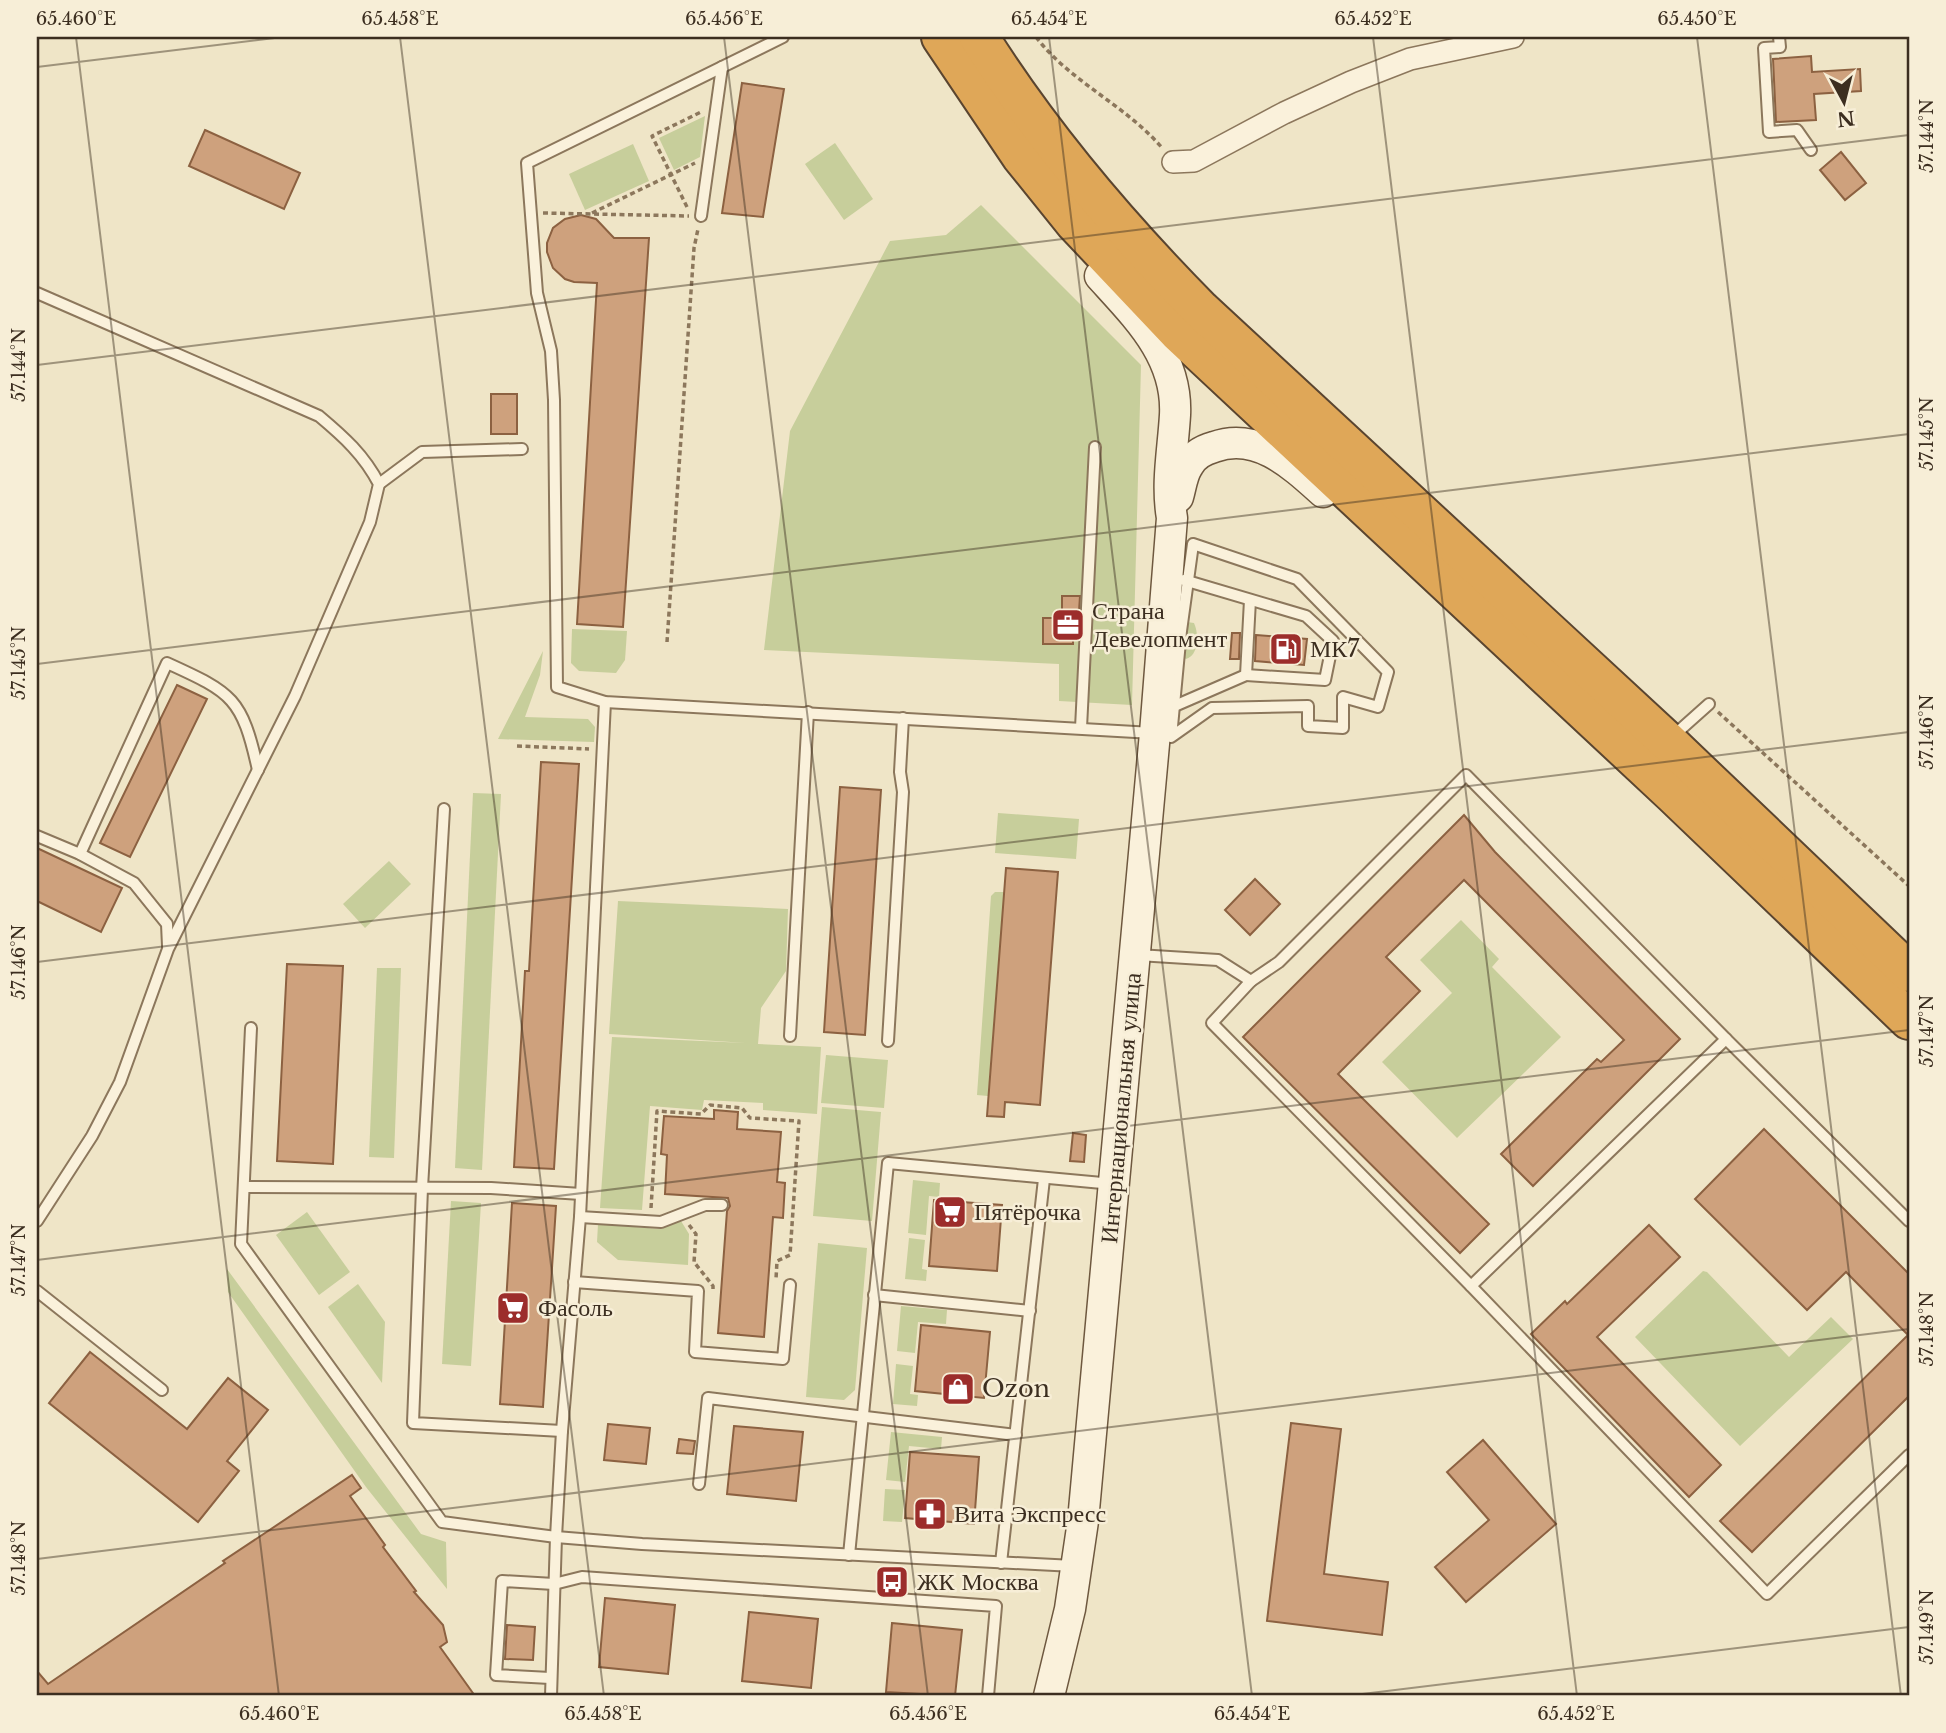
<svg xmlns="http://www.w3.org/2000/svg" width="1946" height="1733" font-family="'Libre Baskerville',serif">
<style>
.green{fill:#c7ce9b}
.building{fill:#cea17d;stroke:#8c6141;stroke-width:2}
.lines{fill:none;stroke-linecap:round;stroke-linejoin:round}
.lane-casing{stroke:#8c775c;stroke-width:14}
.street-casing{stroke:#8c775c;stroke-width:24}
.secondary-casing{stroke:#6e583f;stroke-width:33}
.highway-casing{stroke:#5a4530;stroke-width:42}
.path{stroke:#8c775c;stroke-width:3.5;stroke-dasharray:5 3.5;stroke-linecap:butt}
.lane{stroke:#faf1db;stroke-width:10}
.street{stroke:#faf1db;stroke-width:21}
.secondary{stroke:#faf1db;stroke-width:30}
.highway{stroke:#dfa758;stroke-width:38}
.ticks{fill:none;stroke:#3c2e20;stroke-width:2;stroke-opacity:0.45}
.labels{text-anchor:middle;stroke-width:5;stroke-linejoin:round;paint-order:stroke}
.poi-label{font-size:24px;fill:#3c2e20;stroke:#f7eed7;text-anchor:start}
.street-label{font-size:24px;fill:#3c2e20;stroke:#f7eed7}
.neatline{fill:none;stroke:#3c2e20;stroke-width:2.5}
.ticks-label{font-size:18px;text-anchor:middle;fill:#3c2e20}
</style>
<rect width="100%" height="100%" fill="#efe5c7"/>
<g class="green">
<path d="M705 116 700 157 674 170 659 138Z"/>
<path d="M835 143 873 199 844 220 805 164Z"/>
<path d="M633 144 649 181 585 210 569 174Z"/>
<path d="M981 205 1141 365 1132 705 1059 701V664L764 650 790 431 890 241 946 235Z"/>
<path d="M1187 622 1194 623C1199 634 1199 655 1186 659L1182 656Z"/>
<path d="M572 629 627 631 625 660 616 673 579 671 571 663Z"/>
<path d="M543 651 540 675 525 717 588 719 595 727 594 742 498 739Z"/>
<path d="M473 793 501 794 482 1170 455 1168Z"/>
<path d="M998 813 1079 819 1076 859 995 853Z"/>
<path d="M389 861 411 884 365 928 343 904Z"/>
<path d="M1006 868 1058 872 1052 946 1000 942 988 1096 977 1095 991 896 995 892H1004Z"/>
<path d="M618 901 788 909 786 971 761 1008 758 1044 821 1047 817 1114 763 1110V1103L704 1100 702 1110 650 1106 642 1210 600 1208 612 1037 746 1043 609 1034Z"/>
<path d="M1461 920 1499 959 1492 967 1561 1037 1457 1138 1382 1062 1452 993 1420 960Z"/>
<path d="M377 968H401L394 1158 369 1157Z"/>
<path d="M826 1055 888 1060 884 1108 821 1103Z"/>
<path d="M822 1107 881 1112 872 1221 813 1216Z"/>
<path d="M913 1180 940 1183 939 1197 929 1196 926 1235 908 1233Z"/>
<path d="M451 1201 481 1203 471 1366 442 1364Z"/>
<path d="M307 1212 350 1272 319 1295 276 1235Z"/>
<path d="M681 1221 689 1234 688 1265 618 1260 597 1242 598 1224 660 1229Z"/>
<path d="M909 1238 925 1240 922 1269 927 1270 926 1281 905 1279Z"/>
<path d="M818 1243 867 1248 855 1390 844 1400 806 1397Z"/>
<path d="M227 1269 421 1534 446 1542 447 1589 366 1487 228 1292Z"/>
<path d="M1703 1271 1707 1272 1789 1357 1831 1317 1853 1339 1740 1446 1635 1337Z"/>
<path d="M358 1284 385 1322 382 1383 328 1307Z"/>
<path d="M901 1306 947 1310 946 1324 918 1322 915 1353 897 1351Z"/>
<path d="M896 1364 913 1366 910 1394 918 1395 917 1406 893 1404Z"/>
<path d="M891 1432 942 1437 941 1449 909 1446 905 1482 886 1480Z"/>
<path d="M885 1489 905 1490 902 1522 883 1521Z"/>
</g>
<g class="building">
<path d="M1811 56 1812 72 1860 69 1861 91 1814 94 1816 120 1776 122 1773 59Z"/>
<path d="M742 83 784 89 763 217 722 213Z"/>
<path d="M205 130 300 173 284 209 189 166Z"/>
<path d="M1841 152 1866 183 1845 200 1820 170Z"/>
<path d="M581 215 596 219 614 238H649L623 627 577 624 597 283 574 282 565 279 553 268 547 252V243L553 228 565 219Z"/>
<rect x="491" y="394" width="26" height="40"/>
<path d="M1062 596H1080L1078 626H1073V644H1043V618H1062Z"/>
<path d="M1232 633H1240L1239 659H1230Z"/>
<path d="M1256 635 1307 639 1304 665 1255 661Z"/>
<path d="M177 685 207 699 130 857 100 843Z"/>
<path d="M541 762 579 764 554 1169 514 1167 525 971H529Z"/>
<path d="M840 787 881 790 865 1035 824 1032Z"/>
<path d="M1464 815 1495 852 1680 1039 1533 1186 1501 1154 1597 1059 1601 1062 1624 1040 1464 880 1386 957 1420 991 1338 1074 1489 1224 1460 1253 1243 1037Z"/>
<path d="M37 848 122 888 101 932 37 901Z"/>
<path d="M1006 868 1058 872 1040 1105 1005 1102 1004 1117 987 1116Z"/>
<path d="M1255 879 1280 904 1250 935 1225 910Z"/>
<path d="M287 964 343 966 333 1164 277 1161Z"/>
<path d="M714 1110 738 1112 737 1129 781 1132 777 1182 785 1183 783 1218 773 1217 764 1337 718 1333 727 1211 730 1206 728 1198 665 1194 667 1155 661 1154 664 1116 714 1119Z"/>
<path d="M1764 1129 1909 1274V1396L1752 1552 1720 1521 1908 1335 1846 1272 1807 1310 1695 1199Z"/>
<path d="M1073 1133 1086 1135 1084 1162 1070 1161Z"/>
<path d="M934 1200 1002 1205 997 1271 929 1266Z"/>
<path d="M512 1203 556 1206 543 1407 500 1404Z"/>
<path d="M1649 1225 1680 1257 1597 1337 1721 1465 1689 1497 1531 1334 1565 1301 1567 1304Z"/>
<path d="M921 1325 990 1332 984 1398 915 1391Z"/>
<path d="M90 1352 187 1429 228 1378 268 1410 227 1461 239 1471 198 1522 49 1403Z"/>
<path d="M1291 1423 1341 1429 1324 1574 1388 1582 1382 1635 1267 1621Z"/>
<path d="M608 1424 650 1428 646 1464 604 1460Z"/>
<path d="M734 1426 803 1432 796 1501 727 1494Z"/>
<path d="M679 1439 695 1441 693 1454 677 1453Z"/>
<path d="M1483 1440 1556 1524 1466 1602 1435 1567 1489 1520 1447 1472Z"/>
<path d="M910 1452 979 1457 974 1524 905 1518Z"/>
<path d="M352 1475 361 1488 350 1496 385 1545 383 1547 416 1591 414 1592 443 1625 447 1642 440 1647 475 1696H37V1671L48 1684 225 1563 223 1561Z"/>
<path d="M605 1598 675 1605 668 1674 599 1667Z"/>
<path d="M749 1612 818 1619 811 1688 742 1681Z"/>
<path d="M892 1623 962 1630 955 1696 886 1692Z"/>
<path d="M507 1625 535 1627 533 1660 505 1659Z"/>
</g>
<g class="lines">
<defs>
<g id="lane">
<path d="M783 37 527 163 537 293 551 351 554 400 557 687 605 702 1153 733"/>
<path d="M1779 37 1780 47 1764 48 1769 132 1797 130 1811 150"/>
<path d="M701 216 722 67"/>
<path d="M37 293 319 416C344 437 364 455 379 484L370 522 295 696 168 949 120 1082 92 1136 37 1221"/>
<path d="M379 484 422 452 522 449"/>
<path d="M1193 544 1297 579 1388 672 1378 707 1343 697V728L1308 726V706L1212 708 1171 737 1181 631Z"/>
<path d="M1184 580 1306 616 1333 641 1325 680 1246 675"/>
<path d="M1170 708 1246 675 1250 600"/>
<path d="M1081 728 1095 447"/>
<path d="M1672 737 1709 704"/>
<path d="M444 809 422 1188 413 1423 562 1431"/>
<path d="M37 836 80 854 134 883 167 924 168 946"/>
<path d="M80 854 167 663C233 693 242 698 258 770"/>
<path d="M1138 955 1218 960 1251 981 1212 1023 1471 1286 1767 1594 1909 1455"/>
<path d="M1251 981 1279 962 1466 775 1726 1039 1471 1286"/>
<path d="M251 1028 241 1244 442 1522 556 1537 642 1544 1074 1566"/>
<path d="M790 1036 808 712"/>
<path d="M1726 1039 1909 1221"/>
<path d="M888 1041 903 792 900 772 903 718"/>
<path d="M244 1187 491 1188 581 1194"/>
<path d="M580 1217 661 1222 705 1205H722"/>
<path d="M574 1282 698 1291 695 1352 783 1359 790 1285"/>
<path d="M37 1291 162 1390"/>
<path d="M874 1295 1030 1311"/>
<path d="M699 1484 708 1398 1016 1435"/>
<path d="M849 1555 888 1163 1113 1184"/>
<path d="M1001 1563 1044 1179"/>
<path d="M550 1678 496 1675 502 1581 554 1584 582 1577 996 1606 988 1696"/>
<path d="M551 1696 556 1537 562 1431 580 1217 605 702"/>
</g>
<path id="street" d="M1173 162 1194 161 1284 113 1351 82 1410 59 1513 37"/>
<g id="secondary">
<path d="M1178 497C1181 487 1182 475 1188 466 1193 456 1203 450 1214 447 1257 431 1293 465 1323 492"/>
<path d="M1049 1696 1070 1609 1083 1521 1155 733 1172 518C1166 483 1173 450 1175 415 1178 356 1137 317 1100 276"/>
</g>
<g id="highway">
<path d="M941 37 1021 156 1075 223 1178 332 1673 794 1909 1020"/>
<path d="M979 37C1042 137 1118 226 1201 310L1667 741 1909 972"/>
</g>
</defs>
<use href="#lane" class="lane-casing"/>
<use href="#street" class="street-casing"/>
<use href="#secondary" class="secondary-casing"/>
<use href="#highway" class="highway-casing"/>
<g class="path">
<path d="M1036 37C1070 82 1126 105 1163 149"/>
<path d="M687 207 652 136 703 111"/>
<path d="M543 213 689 216"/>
<path d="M592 213 695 163"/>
<path d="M667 642 694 248 698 229"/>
<path d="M1718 712 1909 886"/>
<path d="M517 746 589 749"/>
<path d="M651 1208 657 1111 701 1114 710 1105 742 1108 750 1118 799 1121 790 1255 777 1261 776 1279"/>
<path d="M689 1225 696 1234 694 1262 713 1286V1292"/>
</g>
<use href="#lane" class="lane"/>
<use href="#street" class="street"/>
<use href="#secondary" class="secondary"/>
<use href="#highway" class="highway"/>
</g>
<path class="ticks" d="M76 37 279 1696M400 37 604 1696M724 37 928 1696M1049 37 1252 1696M1373 37 1577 1696M1697 37 1901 1696M37 67 283 37M37 365 1909 135M37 664 1909 434M37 962 1909 732M37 1260 1909 1030M37 1559 1909 1329M1346 1696 1909 1627"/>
<defs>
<symbol id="office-square" viewBox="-11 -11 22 22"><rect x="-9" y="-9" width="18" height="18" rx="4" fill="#9c2d2b" stroke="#f7eed7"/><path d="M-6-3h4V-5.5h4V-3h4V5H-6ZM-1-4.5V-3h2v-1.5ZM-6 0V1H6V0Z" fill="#fff"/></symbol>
<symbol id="fuel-square" viewBox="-11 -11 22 22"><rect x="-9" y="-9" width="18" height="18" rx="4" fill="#9c2d2b" stroke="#f7eed7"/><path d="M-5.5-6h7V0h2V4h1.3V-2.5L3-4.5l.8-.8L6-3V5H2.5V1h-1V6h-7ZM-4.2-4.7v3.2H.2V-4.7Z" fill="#fff"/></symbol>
<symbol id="supermarket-square" viewBox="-11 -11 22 22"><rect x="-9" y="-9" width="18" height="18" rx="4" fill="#9c2d2b" stroke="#f7eed7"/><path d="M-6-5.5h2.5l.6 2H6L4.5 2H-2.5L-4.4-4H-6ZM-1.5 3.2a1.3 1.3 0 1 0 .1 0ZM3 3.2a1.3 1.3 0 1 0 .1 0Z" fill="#fff"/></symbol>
<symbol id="shop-square" viewBox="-11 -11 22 22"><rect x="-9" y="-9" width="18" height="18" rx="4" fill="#9c2d2b" stroke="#f7eed7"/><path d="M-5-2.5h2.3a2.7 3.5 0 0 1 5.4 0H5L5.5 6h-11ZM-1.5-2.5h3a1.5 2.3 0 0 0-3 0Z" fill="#fff"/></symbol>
<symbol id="pharmacy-square" viewBox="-11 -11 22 22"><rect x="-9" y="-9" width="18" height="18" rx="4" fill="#9c2d2b" stroke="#f7eed7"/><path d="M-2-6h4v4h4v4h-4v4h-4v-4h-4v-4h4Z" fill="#fff"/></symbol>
<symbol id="bus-square" viewBox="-11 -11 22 22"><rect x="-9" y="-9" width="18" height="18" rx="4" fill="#9c2d2b" stroke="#f7eed7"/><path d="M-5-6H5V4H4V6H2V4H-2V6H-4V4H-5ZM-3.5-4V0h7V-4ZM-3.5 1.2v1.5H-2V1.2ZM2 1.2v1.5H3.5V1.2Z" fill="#fff"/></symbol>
</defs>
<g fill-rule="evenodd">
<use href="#office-square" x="1049" y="606" width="38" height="38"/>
<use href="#fuel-square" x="1267" y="630" width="38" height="38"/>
<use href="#supermarket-square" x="931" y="1193" width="38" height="38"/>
<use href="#supermarket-square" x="494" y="1289" width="38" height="38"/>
<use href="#shop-square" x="939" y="1370" width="38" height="38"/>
<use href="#pharmacy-square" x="911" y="1495" width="38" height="38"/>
<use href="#bus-square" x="873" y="1563" width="38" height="38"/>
</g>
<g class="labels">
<g class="poi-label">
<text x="1092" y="619">Страна<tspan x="1092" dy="28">Девелопмент</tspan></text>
<text x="1310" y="657">МК7</text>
<text x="974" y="1220">Пятёрочка</text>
<text x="538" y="1316">Фасоль</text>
<text x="982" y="1397">Ozon</text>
<text x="954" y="1522">Вита Экспресс</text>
<text x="917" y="1590">ЖК Москва</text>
</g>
<g class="street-label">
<text transform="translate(1121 1108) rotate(-85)" y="8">Интернациональная улица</text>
</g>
</g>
<rect width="1946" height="1733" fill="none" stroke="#f7eed7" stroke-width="77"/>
<g transform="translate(1844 102) rotate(173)" stroke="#f7eed7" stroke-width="5" paint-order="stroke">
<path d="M0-5L12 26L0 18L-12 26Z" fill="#3c2e20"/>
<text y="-10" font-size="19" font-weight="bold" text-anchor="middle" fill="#3c2e20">N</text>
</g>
<rect x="38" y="38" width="1870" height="1656" class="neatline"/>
<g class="ticks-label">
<text x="76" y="25">65.460°E</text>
<text x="400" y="25">65.458°E</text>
<text x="724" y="25">65.456°E</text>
<text x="1049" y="25">65.454°E</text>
<text x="1373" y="25">65.452°E</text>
<text x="1697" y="25">65.450°E</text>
<text transform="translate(1927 136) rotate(-90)" y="6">57.144°N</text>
<text transform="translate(19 365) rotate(-90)" y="6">57.144°N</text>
<text transform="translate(1927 434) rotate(-90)" y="6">57.145°N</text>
<text transform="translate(19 663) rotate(-90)" y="6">57.145°N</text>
<text transform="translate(1927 732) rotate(-90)" y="6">57.146°N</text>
<text transform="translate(19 962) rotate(-90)" y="6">57.146°N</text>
<text transform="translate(1927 1031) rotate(-90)" y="6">57.147°N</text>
<text transform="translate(19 1260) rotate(-90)" y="6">57.147°N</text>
<text transform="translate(1927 1329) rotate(-90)" y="6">57.148°N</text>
<text transform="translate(19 1558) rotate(-90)" y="6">57.148°N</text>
<text transform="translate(1927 1627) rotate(-90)" y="6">57.149°N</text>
<text x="279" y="1720">65.460°E</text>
<text x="603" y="1720">65.458°E</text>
<text x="928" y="1720">65.456°E</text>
<text x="1252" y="1720">65.454°E</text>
<text x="1576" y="1720">65.452°E</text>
</g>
</svg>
